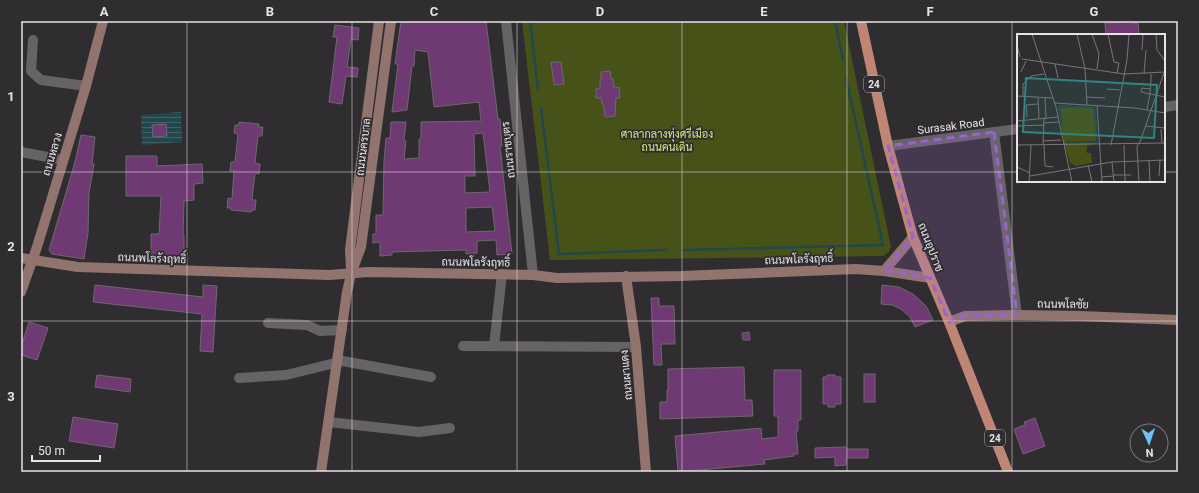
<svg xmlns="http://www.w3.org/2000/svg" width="1199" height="493" font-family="Roboto,Sarabun,sans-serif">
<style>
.green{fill:#475219}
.water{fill:url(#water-rules)}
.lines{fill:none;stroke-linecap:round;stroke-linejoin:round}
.stream{stroke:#22484e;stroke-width:2.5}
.building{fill:#6f3a74;stroke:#6c696c;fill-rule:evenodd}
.street{stroke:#666366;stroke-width:10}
.secondary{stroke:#92746e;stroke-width:10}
.primary{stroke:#bf8676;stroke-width:10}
.marked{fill:#9b63cb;fill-opacity:0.2;stroke:#9b63cb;stroke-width:3;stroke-dasharray:8 5;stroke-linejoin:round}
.grid{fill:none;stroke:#e6e4e6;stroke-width:1;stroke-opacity:0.55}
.labels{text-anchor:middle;stroke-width:3.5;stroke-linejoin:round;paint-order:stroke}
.shield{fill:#302d30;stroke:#afadaf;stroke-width:1}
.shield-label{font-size:10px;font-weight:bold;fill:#e6e4e6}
.street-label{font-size:11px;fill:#e6e4e6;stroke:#302d30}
.park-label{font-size:11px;fill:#d5ed7d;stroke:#302d30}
.inset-river{fill:none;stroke:#22484e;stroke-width:2}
.inset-road{fill:none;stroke:#797679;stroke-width:1}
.view{fill:#2f8680;fill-opacity:0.15;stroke:#2f8680;stroke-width:2}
.inset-edge{fill:none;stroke:#e6e4e6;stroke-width:2}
.neatline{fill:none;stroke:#e6e4e6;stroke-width:1.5}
.grid-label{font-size:13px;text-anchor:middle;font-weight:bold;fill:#e6e4e6}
</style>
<defs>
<pattern id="water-rules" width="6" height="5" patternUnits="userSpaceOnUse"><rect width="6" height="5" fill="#22484e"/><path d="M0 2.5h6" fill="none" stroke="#426268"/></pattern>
</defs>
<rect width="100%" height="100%" fill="#302d30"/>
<path class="green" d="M522 21H844L891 247 889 252 883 256 550 260Z"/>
<path class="water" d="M181 112 182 142 142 145 141 115Z"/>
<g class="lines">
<g class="stream">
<path d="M530 21 538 89"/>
<path d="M835 21 843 60"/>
<path d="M541 108 559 254 666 250"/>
<path d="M683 250 883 245 846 78"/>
</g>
</g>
<g class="building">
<path d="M401 21H486L498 119H500L502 146H500L512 254 497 255 496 240 477 241V253L466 254V250L392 252V255L380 256V242L373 243V234H376V215H383L384 161 386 138H390L391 122H406L404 141H406L404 159 419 158V139H421V122L481 121 479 102 434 107 428 52 415 50 414 66H412L407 110 392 112 398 64H395ZM483 133 490 192 465 193V176H475L474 134ZM492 207 495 231 466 232V208Z"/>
<path d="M1113 21H1131V23H1138L1139 35H1106L1105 23H1113Z"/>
<path d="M335 25 359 28 358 40 351 39 347 67 358 68 357 77 346 76 342 104 329 102 337 37H333Z"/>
<path d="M551 62H561L564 84 554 85Z"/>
<path d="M610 71 611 79H613L614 88 619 87 620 98H616L615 116 605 117 604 108 603 104H602L601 98H596V89L600 88V80H601V72Z"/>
<path d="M239 122 259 124 258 127H263L262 136H258L255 163 260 164 259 174 255 173 252 200H256L255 210H251V212L231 210V208H227L228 198 232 199 234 171H230L231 162H235L238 134 234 133 235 125H239Z"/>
<path d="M166 124 167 136 153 137 152 125Z"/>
<path d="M81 135 95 137 92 164H94L89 193 88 233 84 259 52 254 49 250 75 162Z"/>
<path d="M126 156H157V166L202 164 203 183 194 184V200L184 201 183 235H184V259L151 258V234H159L161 196H126Z"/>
<path d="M95 285 203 297V285L217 286 213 352 200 351 202 314 93 302Z"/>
<path d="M882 285 899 287 913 294 926 306 933 320 915 327 910 317 901 309 892 305 881 304Z"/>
<path d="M651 298H659V306H674L675 344H661L662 365H654Z"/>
<path d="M29 322 48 328 37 360 21 355V347Z"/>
<path d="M749 332 750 340H743L742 333Z"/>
<path d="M744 367 745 400H752L753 416 660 419V402H667V390H668V369Z"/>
<path d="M774 370H801V420H798V431H796L798 454H793L794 456 764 460 765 464 678 472 675 436 761 428 762 439 778 437V416H774Z"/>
<rect x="864" y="374" width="11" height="28"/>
<path d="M97 375 131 379 130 392 95 387Z"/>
<path d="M827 375H835V377H841V404H835V407H828V404H823V377H827Z"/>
<path d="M73 417 118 424 114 448 69 441Z"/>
<path d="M1035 418 1045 446 1023 454 1014 429 1025 425 1024 422Z"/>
<path d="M846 447V449H868V458H846V465L835 466V457L815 458V448Z"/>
</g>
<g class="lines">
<g class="street">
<path d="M506 21 533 275"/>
<path d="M33 40 31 71 41 80 86 86"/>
<path d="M1164 107 1178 105"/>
<path d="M994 132 1017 315"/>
<path d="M888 146 1018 129"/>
<path d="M21 152 63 160"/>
<path d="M268 323 307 325 320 331 342 330"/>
<path d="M463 346 636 347"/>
<path d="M494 346 502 274"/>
<path d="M337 360 431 377"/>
<path d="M239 378 286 375 331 364 337 365"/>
<path d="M329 422 419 432 450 428"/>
</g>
<g class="secondary">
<path d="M21 258 78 267 329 275 369 272 479 274 533 275 557 278 681 276 856 269 884 271 930 278"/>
<path d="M351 270 350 250 379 21"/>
<path d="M884 271 913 237"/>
<path d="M626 276 636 347 646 472"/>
<path d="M21 292 37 247 86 86 103 21"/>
<path d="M949 322 965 316 1017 315 1081 316 1178 320"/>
<path d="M321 472 347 292 351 274 361 247 391 21"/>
</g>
<path class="primary" d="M861 21 888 146 913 237 949 322 1008 472"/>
</g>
<path class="marked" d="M994 132 1017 315 965 316 949 322 930 278 884 271 913 237 888 146Z"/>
<path class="grid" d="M187 21V472M352 21V472M517 21V472M682 21V472M847 21V472M1012 21V472M21 172H1018M1164 172H1178M21 321H1178"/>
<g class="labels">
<g class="shield">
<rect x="864" y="76" width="20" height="16" rx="3"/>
<rect x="985" y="430" width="20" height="16" rx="3"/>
</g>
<g class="shield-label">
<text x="874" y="88">24</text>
<text x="995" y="442">24</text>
</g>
<g class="street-label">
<text transform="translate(951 126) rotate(-7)" y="4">Surasak Road</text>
<text transform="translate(363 147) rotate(-83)" y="4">ถนนนครบาล</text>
<text transform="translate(508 150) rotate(-96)" y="4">ถนนราชบุตร</text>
<text transform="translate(52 154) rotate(-73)" y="4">ถนนหลวง</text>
<text transform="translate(931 247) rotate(69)" y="4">ถนนอุปราช</text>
<text transform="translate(152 258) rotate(2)" y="4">ถนนพโลรังฤทธิ์</text>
<text transform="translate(799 259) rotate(-2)" y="4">ถนนพโลรังฤทธิ์</text>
<text transform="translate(476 262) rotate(1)" y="4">ถนนพโลรังฤทธิ์</text>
<text transform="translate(1063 304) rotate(1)" y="4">ถนนพโลชัย</text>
<text transform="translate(626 375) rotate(-95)" y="4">ถนนผาแดง</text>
</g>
<g class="park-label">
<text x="667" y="138">ศาลากลางทุ่งศรีเมือง<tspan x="667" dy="13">ถนนคนเดิน</tspan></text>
</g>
</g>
<g transform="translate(1017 34)">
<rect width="148" height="148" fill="#302d30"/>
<path d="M42 71 78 73 81 109 70 112V119H80H74L75 129 58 132 53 129 47 109Z" fill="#475219"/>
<path class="inset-river" d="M66 73 77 74 79 90M45 91 42 73H64M49 108H64M66 108H80L79 92"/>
<path class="inset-road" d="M15 0 39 73 55 148M60 0 68 35 70 71M75 0 82 20 80 35M91 0 97 28 102 29 100 39M139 0 140 16 148 27M0 11 3 23M125 16 126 0M5 25 107 40 148 38M38 30 41 44M4 38 9 27M127 40 129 16M90 55 103 56M133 55 125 54 124 58 133 60 134 46V40M0 62 35 64M6 62V50L14 42 27 40M69 63 88 64M21 64 22 85M28 64 29 84M37 69 118 74 148 79M80 71 85 148M130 75 133 60 148 63M10 83 9 71 21 70M0 87 41 83M27 89 42 88M0 92 27 91M129 92 148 94M144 95 145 109M26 107 44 106M0 111 148 109M26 111 27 84M27 111 28 132 36 133M94 111 110 26 112 0M107 111 108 148M132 127 133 148M95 128 97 148M71 131 75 148M0 133 13 139M97 141H114M13 142 95 128 148 126M142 142 143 126M85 143 97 142M12 148 14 111M122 148 120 112 123 108 148 36"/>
<path class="view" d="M9 44 140 51 137 104 6 98Z"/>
<rect width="148" height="148" class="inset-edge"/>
</g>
<rect width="1199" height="493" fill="none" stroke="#302d30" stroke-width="44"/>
<g transform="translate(1149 443) rotate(177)"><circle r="19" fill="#302d30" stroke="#797679"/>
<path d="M0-3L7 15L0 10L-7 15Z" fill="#6fc2f4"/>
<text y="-6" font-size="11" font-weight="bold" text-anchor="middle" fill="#e6e4e6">N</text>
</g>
<path d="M32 455v6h68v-6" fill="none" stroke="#e6e4e6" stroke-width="2"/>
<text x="38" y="455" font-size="12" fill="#e6e4e6" stroke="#302d30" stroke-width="3" paint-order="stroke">50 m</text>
<rect x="22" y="22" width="1155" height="449" class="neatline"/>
<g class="grid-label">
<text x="104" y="16">A</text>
<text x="270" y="16">B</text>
<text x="434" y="16">C</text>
<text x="600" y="16">D</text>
<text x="764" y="16">E</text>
<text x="930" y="16">F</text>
<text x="1094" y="16">G</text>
<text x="11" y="101">1</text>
<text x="11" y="251">2</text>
<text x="11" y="401">3</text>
</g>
</svg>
